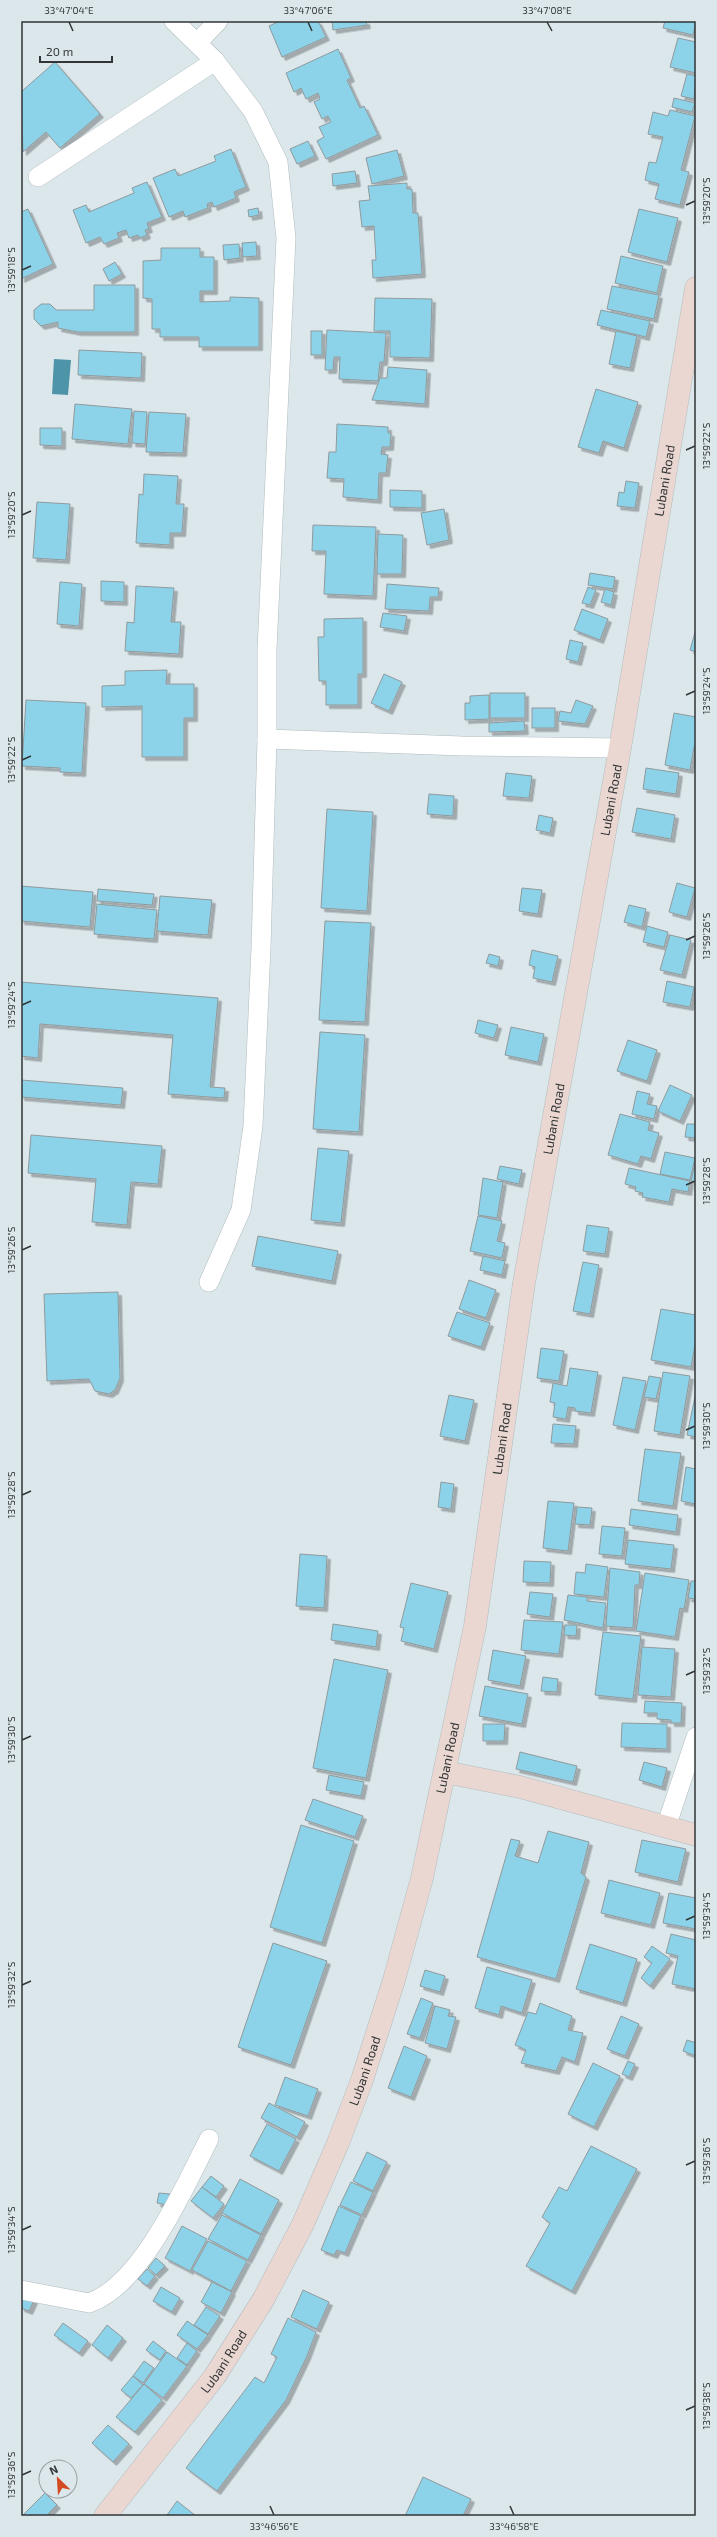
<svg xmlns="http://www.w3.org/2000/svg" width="717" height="2537" font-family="'Exo 2',sans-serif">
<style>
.water{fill:#4e94a9}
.building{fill:#8cd3e9;stroke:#8f9a9d;filter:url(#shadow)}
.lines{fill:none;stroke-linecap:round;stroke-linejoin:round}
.street-casing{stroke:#b1bcc0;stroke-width:20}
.secondary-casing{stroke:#b1bcc0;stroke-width:23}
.street{stroke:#fff;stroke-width:19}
.secondary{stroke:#ebd7d1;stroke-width:22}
.ticks{fill:none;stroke:#313536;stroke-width:1.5}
.labels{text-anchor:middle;stroke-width:3;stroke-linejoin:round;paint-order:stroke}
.street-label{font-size:13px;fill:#313536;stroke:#dce7eb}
.neatline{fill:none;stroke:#313536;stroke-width:1.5}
.ticks-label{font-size:10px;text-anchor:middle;fill:#313536}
</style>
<defs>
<filter id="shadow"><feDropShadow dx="3.5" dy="3.5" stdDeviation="0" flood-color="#0004"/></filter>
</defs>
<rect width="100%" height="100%" fill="#dce7eb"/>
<path class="water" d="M54 359 71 360 68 395 52 394Z"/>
<g class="building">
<path d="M280 21H318L326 37 282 57 269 26Z"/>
<path d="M332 21H366L367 25 333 30Z"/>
<path d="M665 21H696L693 35 663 28Z"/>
<path d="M678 38 696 42V73L670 67Z"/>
<path d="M338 49 351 78 347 80 360 108 364 106 378 135 326 159 317 141 324 137 319 127 331 122 328 116 322 119 314 102 320 99 318 93 306 99 301 88 294 92 286 73Z"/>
<path d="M55 62 100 114 60 148 46 132 23 152 21 92Z"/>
<path d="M687 74 696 76 694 99 681 96Z"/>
<path d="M674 98 695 103 692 112 672 107Z"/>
<path d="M670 110 695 116 681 170 689 172 680 205 655 199 659 184 645 180 649 162 656 163 663 137 648 134 653 112 668 116Z"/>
<path d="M308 141 315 156 297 164 290 149Z"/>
<path d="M231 149 246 187 234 192 236 198 214 207 212 202 207 204 208 208 185 217 183 211 169 217 153 178 175 169 178 176 216 161 214 156Z"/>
<path d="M397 150 404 176 372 184 366 158Z"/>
<path d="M355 171 357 183 333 186 332 174Z"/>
<path d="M147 182 162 217 147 223 149 229 145 230 147 235 140 238 138 235 129 238 126 230 117 233 119 238 104 244 100 237 86 243 73 210 86 205 89 212 134 193 132 188Z"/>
<path d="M407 183V189H412L413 213H418L422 274 373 278 372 260H376L374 226 362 227 359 201 370 200 368 186Z"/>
<path d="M258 208 259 215 249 217 248 210Z"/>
<path d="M28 209 53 264 21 279V212Z"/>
<path d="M639 209 678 218 667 262 628 252Z"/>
<path d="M256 242 257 256 243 257 242 243Z"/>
<path d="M239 244 240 258 224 260 223 245Z"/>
<path d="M161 248H200V257H214V291H200V302L230 301V297L259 298V347H199V337H160V329H152V299L143 298V261L161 260Z"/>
<path d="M621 256 663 266 657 293 615 283Z"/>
<path d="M115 262 122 274 109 281 103 269Z"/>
<path d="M94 285H135V332H78L58 328V322L41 326 34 319V310L41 304H50L56 310H94Z"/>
<path d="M612 286 659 295 654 319 607 309Z"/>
<path d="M375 298 432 299 430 358 390 357V331H374Z"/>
<path d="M601 310 650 321 646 337 597 325Z"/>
<path d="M327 330 386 333 384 362H380L378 381 339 379 340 357H334L333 370H325Z"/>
<rect x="311" y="331" width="11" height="24"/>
<path d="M616 331 637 336 630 368 609 364Z"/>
<path d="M79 350 142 353 141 378 78 375Z"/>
<path d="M388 367 427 370 425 404 372 400 380 378H387Z"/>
<path d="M596 389 638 402 624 448 603 441 599 453 578 447Z"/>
<path d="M75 404 132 409 128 444 72 439Z"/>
<path d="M134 411 147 412 145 444 132 443Z"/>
<path d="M149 412 186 414 183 453 146 452Z"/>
<path d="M337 424 388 427V433H391L390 447H382L381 454 388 455 386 473H379L378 500 343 497 344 479 327 478 329 452H336Z"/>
<path d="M40 428H62V446L40 445Z"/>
<path d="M144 474 178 476 176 504H184L182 533H170V545L136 543 139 494 143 495Z"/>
<path d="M626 481 639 483 635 508 617 506 619 492 624 493Z"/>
<path d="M390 490 422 491V508L390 507Z"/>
<path d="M37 502 70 504 66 560 33 558Z"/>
<path d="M444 509 449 540 427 545 421 513Z"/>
<path d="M313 525 376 527 373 596 324 594 326 551H312Z"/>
<path d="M378 534 403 535 402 574H377Z"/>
<path d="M590 573 615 577 613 589 588 585Z"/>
<path d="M101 581 124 582V602L101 601Z"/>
<path d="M60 582 82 584 79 626 57 624Z"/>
<path d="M387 584 439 588 438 597H430L429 611 385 609Z"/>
<path d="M136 586 174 588 171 622H181L179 654 125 651 127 622 134 623Z"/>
<path d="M588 587 596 590 590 605 582 603Z"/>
<path d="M605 589 614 592 611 605 601 602Z"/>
<path d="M582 609 608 619 600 640 574 630Z"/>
<path d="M383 613 407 616 404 631 380 627Z"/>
<path d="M363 618V674H358V705H326V681H319L318 637H324V619Z"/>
<path d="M696 629V652L690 650Z"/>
<path d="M570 640 583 643 578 662 566 659Z"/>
<path d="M167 670 166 684H194V718H184V757H142V706L102 707V686L125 685V671Z"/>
<path d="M384 674 402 682 389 711 371 703Z"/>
<rect x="490" y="693" width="35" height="25"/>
<path d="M489 695V719L465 720V703H470V696Z"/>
<path d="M26 700 86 703 82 773 60 772V768L22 766Z"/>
<path d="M576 700 593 706 585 724 558 721 560 711 571 713Z"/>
<rect x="532" y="708" width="23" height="20"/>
<path d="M674 713 696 717V747H694L690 770 665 765Z"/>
<path d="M524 721 525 731 489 732V723Z"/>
<path d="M646 768 679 773 676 794 643 789Z"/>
<path d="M506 773 532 776 529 798 503 796Z"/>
<path d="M429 794 454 796 453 816 427 814Z"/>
<path d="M637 808 675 815 671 839 632 832Z"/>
<path d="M327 809 373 812 367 911 321 908Z"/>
<path d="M539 815 553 818 550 833 536 830Z"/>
<path d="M677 883 695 888 687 917 669 912Z"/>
<path d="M21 886 93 892 90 927 21 921Z"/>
<path d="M522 888 542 890 538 914 519 911Z"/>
<path d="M98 889 154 894 152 905 97 901Z"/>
<path d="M160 896 212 900 208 935 157 931Z"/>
<path d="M97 904 157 910 154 939 94 934Z"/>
<path d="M629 905 646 909 642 927 624 922Z"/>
<path d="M325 921 371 923 365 1022 319 1020Z"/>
<path d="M647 926 668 932 664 947 643 942Z"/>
<path d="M670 935 691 940 682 975 660 970Z"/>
<path d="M532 950 558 956 552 982 533 978 535 967 529 965Z"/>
<path d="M489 954 500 957 498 966 486 963Z"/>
<path d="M667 981 694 987 690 1007 663 1002Z"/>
<path d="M21 982 218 998 210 1087 225 1088 224 1098 168 1094 173 1035 40 1024 38 1058 21 1056Z"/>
<path d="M478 1020 498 1025 494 1038 475 1033Z"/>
<path d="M511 1027 544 1034 538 1062 505 1055Z"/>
<path d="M320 1032 365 1035 359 1132 313 1129Z"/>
<path d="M628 1040 657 1050 647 1081 617 1071Z"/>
<path d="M21 1080 123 1088 121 1105 21 1097Z"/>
<path d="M670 1085 692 1095 680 1121 658 1111Z"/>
<path d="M637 1091 650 1094 647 1104 657 1106 654 1119 632 1114Z"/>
<path d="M620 1114 650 1122 648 1130 659 1133 651 1159 641 1156 638 1164 608 1155Z"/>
<path d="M687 1124H696V1138L685 1137Z"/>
<path d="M31 1135 162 1146 158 1184 131 1182 127 1225 92 1222 96 1179 28 1173Z"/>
<path d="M318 1148 349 1151 341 1223 311 1220Z"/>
<path d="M665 1152 695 1158 690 1180 660 1174Z"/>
<path d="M696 1159V1182L691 1181Z"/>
<path d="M500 1166 522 1170 519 1184 497 1179Z"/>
<path d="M629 1168 690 1181 688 1192 672 1189 669 1202 642 1197 643 1193 635 1191 636 1187 625 1184Z"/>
<path d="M483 1178 503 1182 497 1218 478 1215Z"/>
<path d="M478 1216 502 1221 497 1241 505 1243 502 1258 470 1251Z"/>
<path d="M587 1225 609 1228 605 1254 583 1251Z"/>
<path d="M258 1236 338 1251 332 1281 252 1266Z"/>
<path d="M483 1256 505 1261 502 1275 480 1270Z"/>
<path d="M583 1262 599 1265 590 1314 573 1311Z"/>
<path d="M469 1280 496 1290 486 1318 459 1309Z"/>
<path d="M118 1292 120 1378 115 1390 109 1394 95 1391 89 1379 47 1381 44 1294Z"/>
<path d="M661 1309 696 1315V1339L691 1367 651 1360Z"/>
<path d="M457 1312 490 1323 481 1347 448 1336Z"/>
<path d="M541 1348 564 1351 559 1381 537 1378Z"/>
<path d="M570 1368 598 1372 591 1413 575 1411V1408L568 1407 566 1419 553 1417 555 1403 550 1402 553 1383 567 1386Z"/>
<path d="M663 1372 690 1376 680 1435 654 1431Z"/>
<path d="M649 1376 661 1378 656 1399 644 1397Z"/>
<path d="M623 1377 646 1381 635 1430 613 1425Z"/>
<path d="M696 1392V1437L687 1435Z"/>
<path d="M449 1395 474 1400 465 1441 440 1436Z"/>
<path d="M553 1424 576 1426 574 1444 551 1443Z"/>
<path d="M645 1449 681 1453 673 1506 638 1501Z"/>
<path d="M686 1467 696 1469V1504L681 1501Z"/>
<path d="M441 1482 454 1484 451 1509 438 1507Z"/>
<path d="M548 1501 574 1503 568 1551 543 1548Z"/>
<path d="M577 1507 592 1508 590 1525 575 1524Z"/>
<path d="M631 1509 678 1515 676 1532 629 1525Z"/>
<path d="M602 1526 625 1528 622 1556 599 1554Z"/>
<path d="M628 1540 674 1545 671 1569 625 1564Z"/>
<path d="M300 1554 327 1556 324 1608 296 1606Z"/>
<path d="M524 1561 551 1562 550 1583 523 1582Z"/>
<path d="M586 1564 608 1567 604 1597 574 1594 576 1572 585 1573Z"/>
<path d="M610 1568 640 1572 639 1585H635L633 1628 606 1626Z"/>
<path d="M645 1573 689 1580 684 1609 680 1608 675 1637 636 1631Z"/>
<path d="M691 1581H696V1599L688 1598Z"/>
<path d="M411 1583 448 1592 434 1649 401 1641 404 1628 400 1627Z"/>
<path d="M530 1592 553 1594 550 1617 527 1614Z"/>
<path d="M568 1595 587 1597V1601L606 1603 603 1628 564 1620Z"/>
<path d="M524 1620 563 1622 559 1654 521 1650Z"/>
<path d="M333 1624 378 1631 376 1647 331 1640Z"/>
<path d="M565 1625H577L576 1636 564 1635Z"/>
<path d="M603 1632 641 1636 633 1699 595 1695Z"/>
<path d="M642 1647 675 1649 671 1697 638 1695Z"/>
<path d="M493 1650 526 1656 520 1686 488 1680Z"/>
<path d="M334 1659 388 1670 366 1778 313 1768Z"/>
<path d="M543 1677 558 1679 557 1692 541 1691Z"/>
<path d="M485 1686 528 1694 522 1724 479 1716Z"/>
<path d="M645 1701 682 1703 681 1723H671V1720L657 1719V1713H644Z"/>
<path d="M622 1723 667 1724V1749L621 1747Z"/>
<path d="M483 1724H505L504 1741H483Z"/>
<path d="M520 1752 577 1766 573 1782 516 1769Z"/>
<path d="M644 1762 667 1768 662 1787 639 1780Z"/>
<path d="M329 1775 364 1782 361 1796 326 1790Z"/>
<path d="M313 1799 363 1816 355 1837 305 1820Z"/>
<path d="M301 1825 354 1841 322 1943 270 1927Z"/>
<path d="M548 1831 589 1842 581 1873 586 1877 556 1979 477 1957 511 1839 520 1841 515 1856 538 1863Z"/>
<path d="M642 1840 686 1849 678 1882 635 1872Z"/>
<path d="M609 1880 660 1893 651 1925 601 1913Z"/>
<path d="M669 1893 696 1898V1929L663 1923Z"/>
<path d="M671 1934 696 1940V1989L672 1984 678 1956 666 1953Z"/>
<path d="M273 1943 327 1961 291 2065 238 2047Z"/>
<path d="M590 1944 637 1959 623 2003 576 1989Z"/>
<path d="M652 1946 670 1959 650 1986 641 1978 652 1963 644 1957Z"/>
<path d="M487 1967 532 1980 522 2013 501 2006 499 2015 475 2008Z"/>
<path d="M425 1970 445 1976 440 1992 420 1986Z"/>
<path d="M421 1998 433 2003 420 2038 407 2034Z"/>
<path d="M540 2003 572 2016 568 2030 583 2033 575 2062 562 2057 556 2071 521 2063 526 2050 515 2045 528 2012 536 2014Z"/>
<path d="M435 2006 450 2010 448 2016 456 2017 447 2049 425 2043Z"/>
<path d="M621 2016 639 2024 625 2056 607 2049Z"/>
<path d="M687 2040 696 2043V2056L683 2051Z"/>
<path d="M404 2046 427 2056 411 2097 388 2088Z"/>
<path d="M628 2061 635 2064 629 2077 622 2074Z"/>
<path d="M593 2063 620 2076 594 2127 568 2114Z"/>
<path d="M285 2077 318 2089 308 2116 275 2105Z"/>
<path d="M269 2103 305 2122 297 2137 261 2118Z"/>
<path d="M267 2124 296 2139 279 2171 250 2156Z"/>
<path d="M591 2146 637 2169 572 2291 526 2266 550 2223 542 2217 559 2187 567 2191Z"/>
<path d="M367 2152 387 2162 373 2191 353 2181Z"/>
<path d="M211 2176 224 2186 216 2197 202 2187Z"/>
<path d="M240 2179 279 2200 261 2234 222 2213Z"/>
<path d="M351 2182 373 2192 362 2215 340 2205Z"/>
<path d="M202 2187 224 2204 213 2218 191 2201Z"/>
<path d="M159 2193 170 2194 168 2205 157 2203Z"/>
<path d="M339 2206 361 2216 345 2253 337 2250 334 2255 321 2250Z"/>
<path d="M222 2215 261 2235 248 2260 208 2239Z"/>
<path d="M182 2226 207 2239 190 2271 165 2258Z"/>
<path d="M208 2241 247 2261 231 2291 192 2270Z"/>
<path d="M156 2258 165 2266 156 2275 148 2268Z"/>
<path d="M147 2269 155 2276 147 2286 138 2279Z"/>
<path d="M212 2282 232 2292 221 2313 201 2302Z"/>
<path d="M161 2287 180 2298 172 2312 153 2301Z"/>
<path d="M303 2290 329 2302 317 2329 291 2317Z"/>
<path d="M21 2295 34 2300 29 2311 21 2308Z"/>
<path d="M206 2307 220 2316 208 2334 194 2325Z"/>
<path d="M288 2318 316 2332 307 2356 286 2400 217 2491 186 2468 255 2377 264 2383 277 2357 271 2354Z"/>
<path d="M187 2321 208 2335 197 2349 177 2335Z"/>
<path d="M63 2323 88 2341 79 2353 54 2335Z"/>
<path d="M107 2325 123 2338 108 2358 92 2345Z"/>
<path d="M153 2341 166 2351 160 2360 146 2350Z"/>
<path d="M187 2343 197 2351 187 2365 177 2358Z"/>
<path d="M167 2352 187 2366 163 2398 144 2384Z"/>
<path d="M144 2361 154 2368 143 2383 133 2376Z"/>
<path d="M133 2376 143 2385 131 2398 121 2390Z"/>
<path d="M144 2384 162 2400 135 2432 116 2417Z"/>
<path d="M108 2425 129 2444 113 2462 92 2443Z"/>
<path d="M423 2477 471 2499 463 2516H405Z"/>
<path d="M45 2493 57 2505 46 2516H22Z"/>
<path d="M177 2501 196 2516 167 2515Z"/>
</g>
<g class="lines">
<defs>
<g id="street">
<path d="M174 21 215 61 253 111 278 162 286 238 267 650V739L261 948 253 1126 241 1210 209 1282"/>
<path d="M198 42 218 21"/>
<path d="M38 177 215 61"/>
<path d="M267 739 462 746 620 748"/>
<path d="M666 1827 696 1737"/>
<path d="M21 2290 89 2303C142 2285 185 2186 209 2139"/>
</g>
<g id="secondary">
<path d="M445 1772 520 1787 696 1835"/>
<path id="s1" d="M105 2516 215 2376 263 2300 303 2224 338 2143 362 2080 394 1980 422 1878 475 1626 524 1283 620 748 696 288"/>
</g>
</defs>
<use href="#street" class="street-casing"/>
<use href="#secondary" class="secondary-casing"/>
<use href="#street" class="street"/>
<use href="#secondary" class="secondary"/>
</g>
<path class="ticks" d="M69 22 73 31M308 22 312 31M547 22 552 31M686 205 695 201M22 270 31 266M686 450 695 446M22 515 31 511M686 695 695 691M22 760 31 756M686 940 695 936M22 1005 31 1001M686 1185 695 1181M22 1250 31 1246M686 1430 695 1426M22 1495 31 1491M686 1675 695 1671M22 1740 31 1736M686 1920 695 1916M22 1985 31 1981M686 2165 695 2161M22 2230 31 2226M686 2410 695 2406M22 2475 31 2471M270 2506 274 2515M510 2506 514 2515"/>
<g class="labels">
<g class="street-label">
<text dy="5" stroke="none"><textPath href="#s1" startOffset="2139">Lubani Road</textPath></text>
<text dy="5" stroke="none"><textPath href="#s1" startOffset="1815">Lubani Road</textPath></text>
<text dy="5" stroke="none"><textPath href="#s1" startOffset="1491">Lubani Road</textPath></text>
<text dy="5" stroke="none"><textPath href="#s1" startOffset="1167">Lubani Road</textPath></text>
<text dy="5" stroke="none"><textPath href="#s1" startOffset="843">Lubani Road</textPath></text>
<text dy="5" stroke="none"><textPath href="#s1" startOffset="519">Lubani Road</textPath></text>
<text dy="5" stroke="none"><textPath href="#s1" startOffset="195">Lubani Road</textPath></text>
</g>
</g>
<rect width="717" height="2537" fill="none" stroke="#dce7eb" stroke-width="44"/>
<g transform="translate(58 2479) rotate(335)"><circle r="19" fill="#dce7eb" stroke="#98a0a3"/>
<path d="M0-3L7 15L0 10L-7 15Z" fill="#d34a22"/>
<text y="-6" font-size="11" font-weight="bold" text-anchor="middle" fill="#313536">N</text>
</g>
<path d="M40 56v6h72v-6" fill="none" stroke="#313536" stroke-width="2"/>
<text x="46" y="56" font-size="12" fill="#313536" stroke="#dce7eb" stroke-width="3" paint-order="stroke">20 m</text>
<rect x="22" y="22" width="673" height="2493" class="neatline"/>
<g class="ticks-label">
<text x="69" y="14">33°47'04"E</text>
<text x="308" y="14">33°47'06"E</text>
<text x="547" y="14">33°47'08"E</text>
<text transform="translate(706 201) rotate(-90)" y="4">13°59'20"S</text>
<text transform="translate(11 270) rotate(-90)" y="4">13°59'18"S</text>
<text transform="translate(706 446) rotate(-90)" y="4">13°59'22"S</text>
<text transform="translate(11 515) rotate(-90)" y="4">13°59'20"S</text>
<text transform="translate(706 691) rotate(-90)" y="4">13°59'24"S</text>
<text transform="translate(11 760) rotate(-90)" y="4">13°59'22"S</text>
<text transform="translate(706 936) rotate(-90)" y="4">13°59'26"S</text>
<text transform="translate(11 1005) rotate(-90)" y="4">13°59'24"S</text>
<text transform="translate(706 1181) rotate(-90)" y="4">13°59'28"S</text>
<text transform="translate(11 1250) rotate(-90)" y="4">13°59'26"S</text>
<text transform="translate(706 1426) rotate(-90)" y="4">13°59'30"S</text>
<text transform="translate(11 1495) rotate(-90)" y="4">13°59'28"S</text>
<text transform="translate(706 1671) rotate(-90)" y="4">13°59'32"S</text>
<text transform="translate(11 1740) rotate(-90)" y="4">13°59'30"S</text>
<text transform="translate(706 1916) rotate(-90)" y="4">13°59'34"S</text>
<text transform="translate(11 1985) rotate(-90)" y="4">13°59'32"S</text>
<text transform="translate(706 2161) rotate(-90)" y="4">13°59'36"S</text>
<text transform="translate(11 2230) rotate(-90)" y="4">13°59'34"S</text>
<text transform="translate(706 2406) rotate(-90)" y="4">13°59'38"S</text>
<text transform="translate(11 2475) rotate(-90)" y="4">13°59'36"S</text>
<text x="274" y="2530">33°46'56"E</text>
<text x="514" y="2530">33°46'58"E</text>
</g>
</svg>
